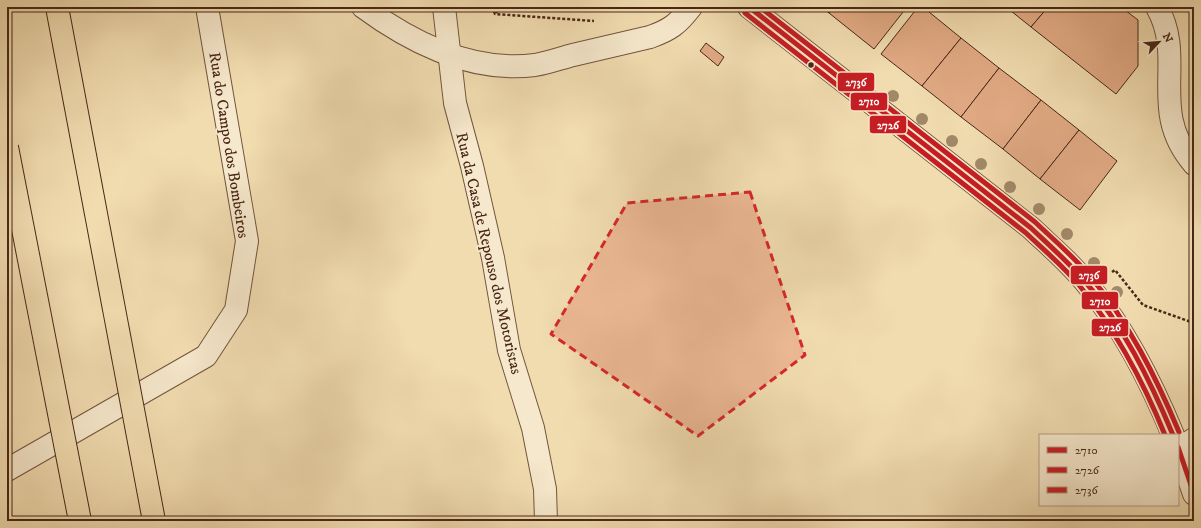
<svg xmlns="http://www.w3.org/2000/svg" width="1201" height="528" font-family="'IM FELL DW Pica',serif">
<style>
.building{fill:#e1aa84;stroke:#492717}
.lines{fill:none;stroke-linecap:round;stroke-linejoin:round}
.minor-casing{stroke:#73543d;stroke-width:24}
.path{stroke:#492717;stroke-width:2.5;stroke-dasharray:3 2;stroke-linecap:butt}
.minor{stroke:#f6e8cc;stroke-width:22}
.highway-bridge-casing{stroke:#492717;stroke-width:24;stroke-linecap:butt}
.highway-bridge{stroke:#f1dcb0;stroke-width:22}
.bus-1-casing{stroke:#f6e8cc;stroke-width:8}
.bus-2-casing{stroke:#f6e8cc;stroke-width:8}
.bus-3-casing{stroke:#f6e8cc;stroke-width:8}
.bus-1{stroke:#c61d23;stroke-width:5}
.bus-2{stroke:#c61d23;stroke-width:5}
.bus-3{stroke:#c61d23;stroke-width:5}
.tree{fill:#a18968}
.marked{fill:#d62828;fill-opacity:0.2;stroke:#d62828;stroke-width:3;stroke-dasharray:8 5;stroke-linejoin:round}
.bus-dot{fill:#492717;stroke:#f6e8cc;stroke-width:1.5}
.labels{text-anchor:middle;stroke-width:3.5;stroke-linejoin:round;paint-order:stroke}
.street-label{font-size:16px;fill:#492717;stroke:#f6e8cc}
.line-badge{stroke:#f6e8cc;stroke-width:1.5}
.badge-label{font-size:11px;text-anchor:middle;font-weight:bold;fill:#fff}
</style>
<rect width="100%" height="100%" fill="#f1dcb0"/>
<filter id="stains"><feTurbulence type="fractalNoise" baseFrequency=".005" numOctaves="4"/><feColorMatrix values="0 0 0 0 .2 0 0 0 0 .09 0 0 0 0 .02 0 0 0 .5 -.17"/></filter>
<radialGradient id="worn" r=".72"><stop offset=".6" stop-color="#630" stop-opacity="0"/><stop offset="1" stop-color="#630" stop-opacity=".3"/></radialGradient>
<g class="building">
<path d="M821 7H833L829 13Z"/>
<path d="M833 7H907L874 49 829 13Z"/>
<path d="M918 7H923L961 38 922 86 881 54Z"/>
<path d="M1006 7H1048L1031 27Z"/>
<path d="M1048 7H1121L1138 20V66L1116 94 1031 27Z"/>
<path d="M961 38 999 68 961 117 922 86Z"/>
<path d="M706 43 724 57 718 66 700 51Z"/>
<path d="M999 68 1041 100 1003 149 961 117Z"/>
<path d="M1041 100 1079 130 1040 179 1003 149Z"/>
<path d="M1079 130 1117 161 1080 210 1040 179Z"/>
</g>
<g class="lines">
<defs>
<g id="minor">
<path d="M363 7C412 43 472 73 535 65 548 63 561 58 573 55 599 49 625 43 650 37 670 30 678 24 691 7"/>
<path d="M444 7 455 103 472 166 493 258 509 350 533 428 545 489 546 521"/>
<path d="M749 7 1031 228C1052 248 1074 266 1091 289 1126 332 1152 384 1173 435"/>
<path d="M1157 7C1187 60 1147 110 1194 164"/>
<path d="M1178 447 1194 494"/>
<path d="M1179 449 1194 439"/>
<path d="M7 470 206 356 236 310 247 241 207 7"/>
</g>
</defs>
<use href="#minor" class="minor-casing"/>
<g class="path">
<path d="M492 7 495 14 594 21"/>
<path d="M496 13 500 7"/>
<path d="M1112 272 1115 270 1143 305 1194 323"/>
</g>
<use href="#minor" class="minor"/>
<defs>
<g id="highway-bridge">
<path d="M57 7 154 521"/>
<path d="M7 147 80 521"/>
</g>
</defs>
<use href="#highway-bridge" class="highway-bridge-casing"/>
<use href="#highway-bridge" class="highway-bridge"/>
<defs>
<g id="bus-1">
<path d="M749 7 1031 228C1049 245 1067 261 1083 279 1123 325 1150 380 1173 435"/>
<path d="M1178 447 1194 494"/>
</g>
<path id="bus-2" d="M745 13 1026 233C1044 250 1063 266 1079 285 1116 330 1143 381 1165 435"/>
<path id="bus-3" d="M760 7 1035 222C1054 240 1074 257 1090 276 1129 323 1156 377 1179 432"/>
</defs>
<use href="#bus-1" class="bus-1-casing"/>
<use href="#bus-2" class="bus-2-casing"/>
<use href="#bus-3" class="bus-3-casing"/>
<use href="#bus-1" class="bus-1"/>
<use href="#bus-2" class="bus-2"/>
<use href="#bus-3" class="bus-3"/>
</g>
<g class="tree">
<circle cx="893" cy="96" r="6"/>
<circle cx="922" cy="119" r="6"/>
<circle cx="952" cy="141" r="6"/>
<circle cx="981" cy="164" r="6"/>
<circle cx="1010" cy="187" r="6"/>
<circle cx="1039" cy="209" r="6"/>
<circle cx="1067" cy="234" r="6"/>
<circle cx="1094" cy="263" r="6"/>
<circle cx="1117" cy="292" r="6"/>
</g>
<path class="marked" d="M750 192 805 355 698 436 551 334 627 203Z"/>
<circle class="bus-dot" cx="811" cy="65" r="3.5"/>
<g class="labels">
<g class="street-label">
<text transform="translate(230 145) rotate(81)" y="6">Rua do Campo dos Bombeiros</text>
<text transform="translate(490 253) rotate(77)" y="6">Rua da Casa de Repouso dos Motoristas</text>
</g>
</g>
<g class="line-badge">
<rect x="837" y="72" width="38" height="20" rx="4" fill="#c61d23"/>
<rect x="850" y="92" width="38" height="19" rx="4" fill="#c61d23"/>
<rect x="869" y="115" width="38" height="19" rx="4" fill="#c61d23"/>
<rect x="1070" y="265" width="38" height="20" rx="4" fill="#c61d23"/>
<rect x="1081" y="291" width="38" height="19" rx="4" fill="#c61d23"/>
<rect x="1091" y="318" width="38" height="19" rx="4" fill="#c61d23"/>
</g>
<g class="badge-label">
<text x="856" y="86">2736</text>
<text x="869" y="105">2710</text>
<text x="888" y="129">2726</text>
<text x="1089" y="279">2736</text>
<text x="1100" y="305">2710</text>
<text x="1110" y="331">2726</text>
</g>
<rect width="1201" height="528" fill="none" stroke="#f1dcb0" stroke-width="24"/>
<rect x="8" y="8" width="1185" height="512" fill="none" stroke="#492717" stroke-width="2"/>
<rect x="12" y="12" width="1177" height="504" fill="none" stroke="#492717"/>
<rect x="1039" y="434" width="140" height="72" fill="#f6e8cc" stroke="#b19b84"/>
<rect x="1047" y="447" width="20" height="6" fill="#c61d23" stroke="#b19b84"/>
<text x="1075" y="454" font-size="12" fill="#492717">2710</text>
<rect x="1047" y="467" width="20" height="6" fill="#c61d23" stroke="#b19b84"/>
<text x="1075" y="474" font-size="12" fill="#492717">2726</text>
<rect x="1047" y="487" width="20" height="6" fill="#c61d23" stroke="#b19b84"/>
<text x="1075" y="494" font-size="12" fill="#492717">2736</text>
<g transform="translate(1159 42) rotate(64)" stroke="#f6e8cc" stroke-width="3" paint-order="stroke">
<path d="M0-3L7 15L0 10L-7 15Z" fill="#492717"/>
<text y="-6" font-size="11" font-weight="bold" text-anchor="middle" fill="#492717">N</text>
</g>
<rect width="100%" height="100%" filter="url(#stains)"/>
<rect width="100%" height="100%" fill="url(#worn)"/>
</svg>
